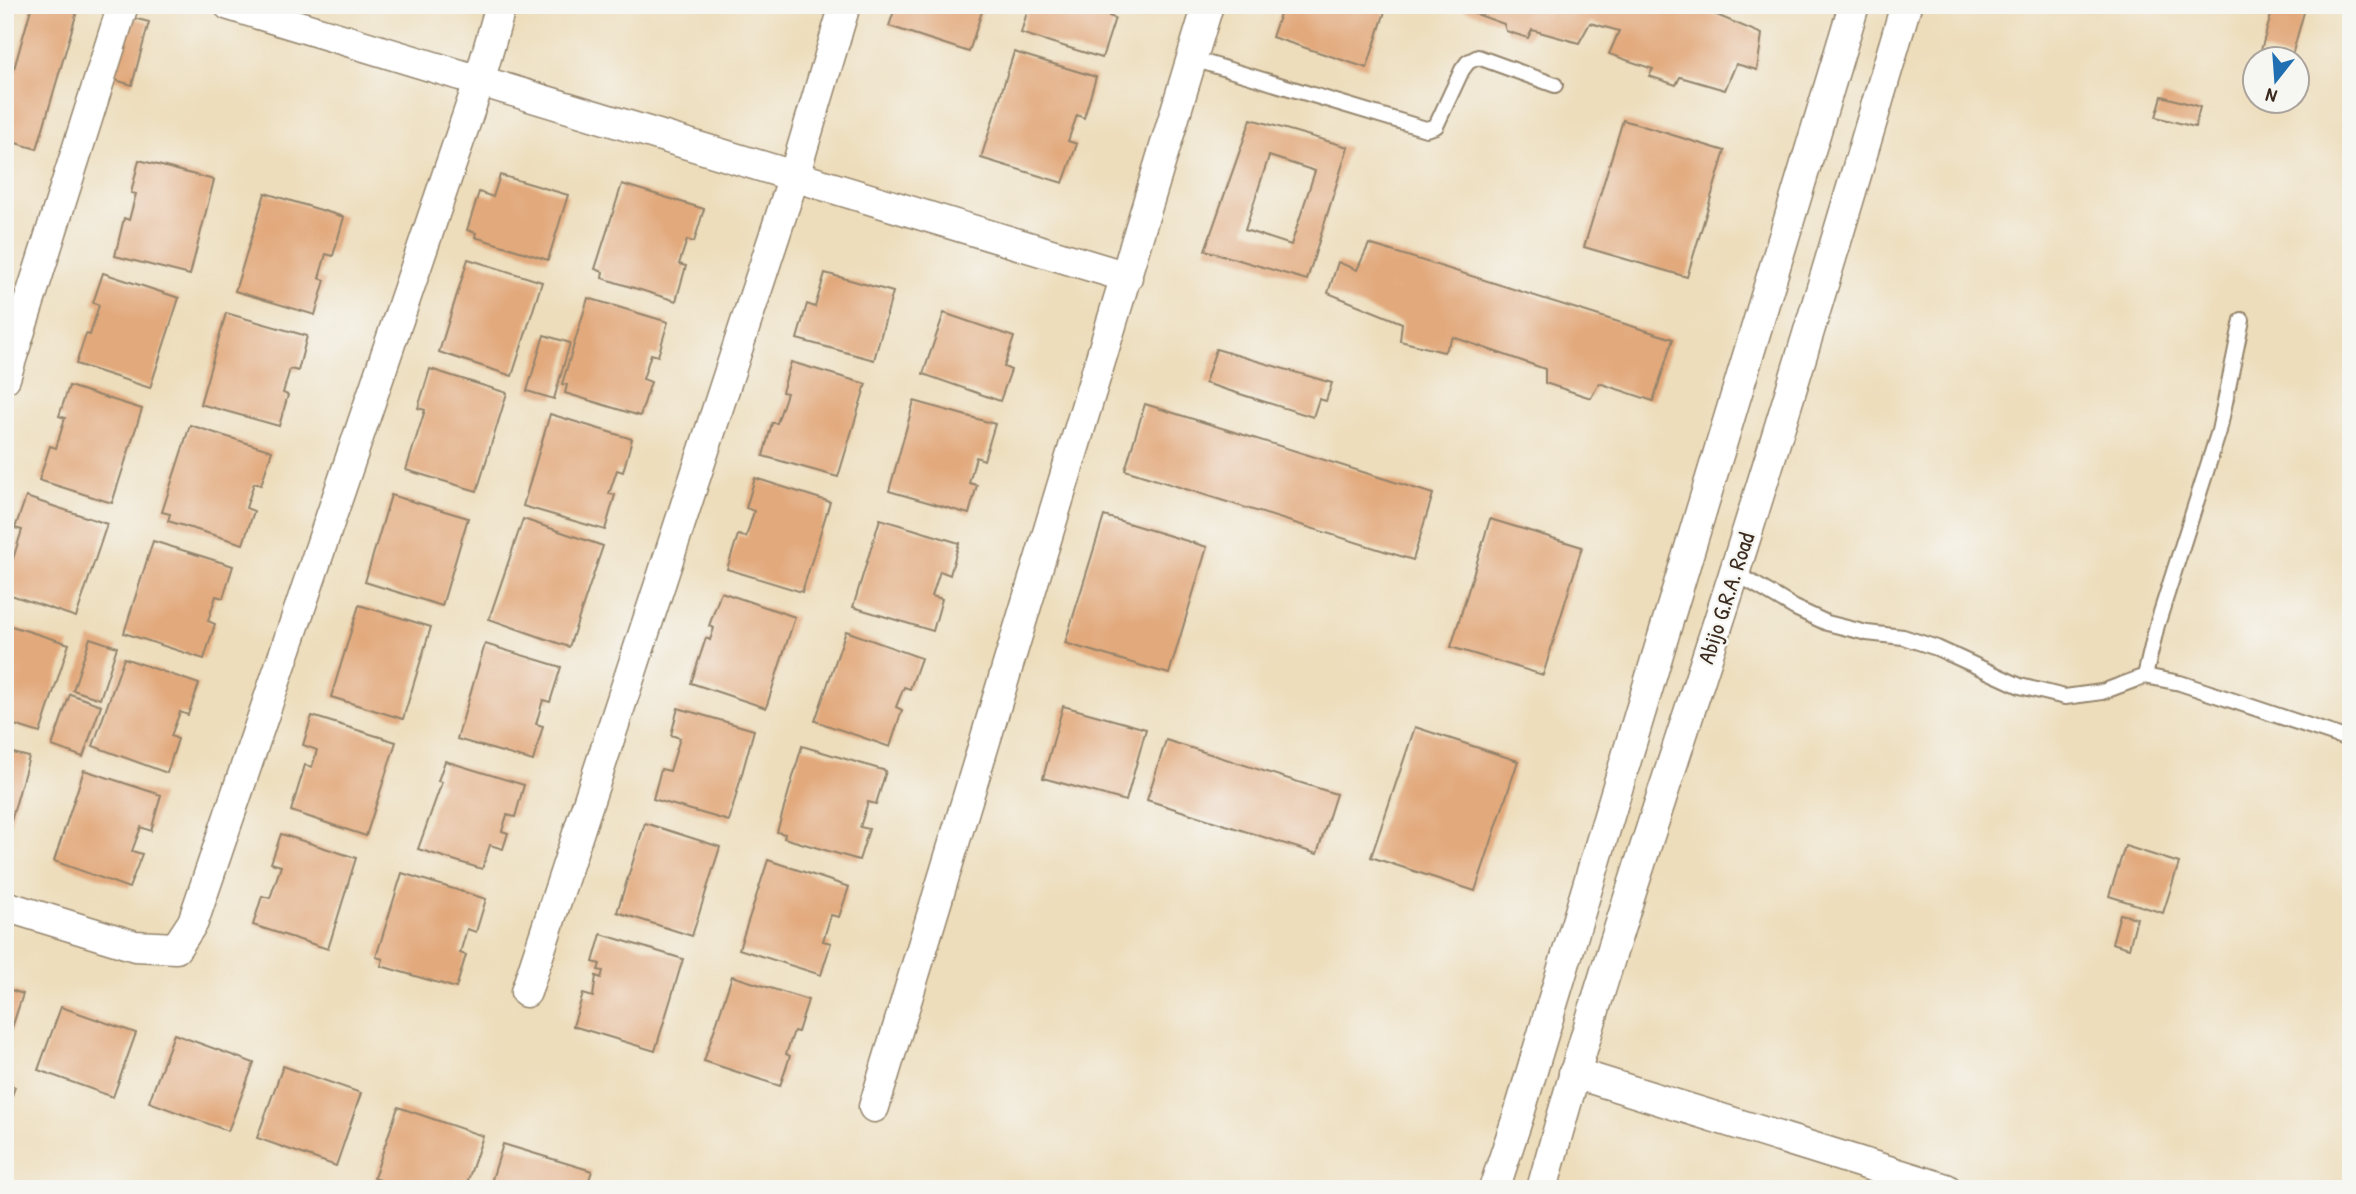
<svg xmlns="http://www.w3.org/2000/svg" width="2356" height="1194" font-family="'Patrick Hand',sans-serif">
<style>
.building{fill:#e2a97b;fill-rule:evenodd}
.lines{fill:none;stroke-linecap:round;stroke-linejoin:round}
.service-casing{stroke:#94846c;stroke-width:18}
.minor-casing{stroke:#94846c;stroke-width:33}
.service{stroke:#fff;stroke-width:14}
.minor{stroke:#fff;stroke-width:30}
.labels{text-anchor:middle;stroke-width:5;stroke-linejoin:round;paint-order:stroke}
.street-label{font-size:23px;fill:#3b2a1e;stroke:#f6f6f2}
</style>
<rect width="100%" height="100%" fill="#f6f6f2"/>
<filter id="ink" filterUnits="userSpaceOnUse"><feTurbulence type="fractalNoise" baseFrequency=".0143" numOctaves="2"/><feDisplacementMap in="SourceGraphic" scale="14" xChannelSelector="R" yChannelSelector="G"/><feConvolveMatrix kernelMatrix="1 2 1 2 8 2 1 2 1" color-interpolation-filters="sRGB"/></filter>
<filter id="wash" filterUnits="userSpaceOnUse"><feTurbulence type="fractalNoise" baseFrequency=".00686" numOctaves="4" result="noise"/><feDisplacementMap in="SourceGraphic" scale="28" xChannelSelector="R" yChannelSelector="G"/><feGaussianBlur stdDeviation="1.57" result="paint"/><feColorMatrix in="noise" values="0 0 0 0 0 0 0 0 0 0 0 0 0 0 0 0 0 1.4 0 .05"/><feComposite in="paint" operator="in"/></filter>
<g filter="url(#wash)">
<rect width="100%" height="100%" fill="#edddbb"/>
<g id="blocks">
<g class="building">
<path d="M32 5H79L37 149 5 140V81L10 83Z"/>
<path d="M896 5H984L969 52 889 26Z"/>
<path d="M1029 5H1112L1109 16 1115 18 1102 58 1021 33Z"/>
<path d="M1283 5H1387L1367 68 1272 37Z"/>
<path d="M1464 5H1712V13L1762 34 1757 70 1736 64 1725 90 1680 77 1676 85 1649 76 1653 69 1609 54 1619 31 1590 23 1579 43 1532 30 1528 38 1506 31 1504 24 1465 10Z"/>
<path d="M2274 5H2306L2291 59 2261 50Z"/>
<path d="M129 17 149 22 132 85 112 79Z"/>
<path d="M1014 52 1096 77 1084 118 1077 115 1068 141 1077 144 1063 183 981 158Z"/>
<path d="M2162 96 2200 107 2195 127 2156 117Z"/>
<path d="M1251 119 1348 147 1307 280 1205 250ZM1269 156 1315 171 1291 245 1245 230Z"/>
<path d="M1623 120 1725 151 1687 277 1584 247Z"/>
<path d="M139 160 214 180 190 275 115 256 124 218 129 220 136 194 131 193Z"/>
<path d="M500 175 568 195 548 260 475 237 476 233 467 230 479 192 493 197Z"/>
<path d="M622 184 704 209 694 242 687 240 679 264 686 266 676 301 602 278 603 272 595 269Z"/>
<path d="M265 193 344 217 333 256 326 254 319 278 325 280 315 315 235 291Z"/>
<path d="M1369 244 1673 339 1653 401 1599 383 1591 398 1545 383V369L1453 337 1444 352 1400 341 1402 323 1328 293 1338 262 1357 270Z"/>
<path d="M468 259 542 282 512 376 439 352Z"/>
<path d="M103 273 179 298 150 388 76 364 86 334 90 335 99 305 93 303Z"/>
<path d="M825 273 893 292 874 360 797 339 807 304 815 307Z"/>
<path d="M588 298 668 322 658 356 651 354 643 379 651 382 640 416 565 393 567 385 562 384Z"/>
<path d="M226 313 307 336 298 371 290 369 283 393 288 395 279 426 200 404Z"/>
<path d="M944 313 1014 337 1004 367 1011 370 1000 401 923 374Z"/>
<path d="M544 335 570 343 554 399 527 391Z"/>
<path d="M1216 349 1332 383 1326 401 1319 399 1313 417 1205 383Z"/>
<path d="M791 362 866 384 838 477 763 456 772 423H777L787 393 782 392Z"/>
<path d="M430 369 507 393 477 491 406 470 425 410 418 408Z"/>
<path d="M69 386 142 409 112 503 39 480 50 446 56 448 65 418 59 416Z"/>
<path d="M914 401 995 424 984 460 976 457 969 483 977 485 969 514 889 491Z"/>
<path d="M1145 404 1433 494 1413 560 1125 470Z"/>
<path d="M550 414 632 439 623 472 617 470 609 494 615 495 605 530 523 506Z"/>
<path d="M190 425 272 451 261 485 254 483 246 508 254 511 243 544 168 521 170 514 162 512Z"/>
<path d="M755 478 830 502 802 592 727 569 738 535 746 537 754 511 746 508Z"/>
<path d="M391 495 468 518 442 606 365 582Z"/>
<path d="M26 497 107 524 76 617 5 593V559L12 562 22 530 15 528Z"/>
<path d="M1104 516 1207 547 1169 674 1065 643Z"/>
<path d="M523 519 603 546 569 647 489 619Z"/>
<path d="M880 519 959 543 950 575 940 571 932 596 942 599 933 631 853 607Z"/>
<path d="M1490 519 1582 547 1543 675 1451 647Z"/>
<path d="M153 541 233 566 223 598 216 596 208 621 215 624 204 659 124 633Z"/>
<path d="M721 592 795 617 766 708 691 683 706 638 710 640 714 628 709 626Z"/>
<path d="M359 605 431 627 403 719 331 697Z"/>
<path d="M5 624 69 644 40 733 5 722Z"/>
<path d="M846 631 921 658 910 689 904 687 896 707 902 710 890 747 815 721Z"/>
<path d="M90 638 117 647 100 699 73 690Z"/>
<path d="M485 644 561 667 550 702 543 700 536 724 543 726 533 761 457 739Z"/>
<path d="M124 658 199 684 188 715 180 712 171 736 178 739 167 773 93 746Z"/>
<path d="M70 694 101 705 83 757 52 746Z"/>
<path d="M1063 706 1146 729 1126 801 1043 778Z"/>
<path d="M678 708 754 730 729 821 653 799 661 769 670 771 680 738 671 735Z"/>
<path d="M312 716 396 742 366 836 291 811 305 765 312 767 317 750 303 745Z"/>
<path d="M1415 727 1518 761 1475 891 1371 857Z"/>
<path d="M1166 740 1336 794 1317 854 1147 800Z"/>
<path d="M802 746 886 771 876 804 868 802 860 827 869 829 859 860 784 838 785 834 777 832Z"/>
<path d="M5 751 29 757 6 839 5 838Z"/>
<path d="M445 761 524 785 515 817 507 815 502 831 508 833 503 849 490 845 482 869 418 849 442 782 438 781Z"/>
<path d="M84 770 161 795 151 831 141 827 132 851 142 854 129 888 54 861Z"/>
<path d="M645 823 720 847 692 936 617 912Z"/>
<path d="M281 834 356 858 328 949 253 925 262 896 270 898 281 866 271 863Z"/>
<path d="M2125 846 2179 863 2163 913 2109 896Z"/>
<path d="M768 860 849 887 839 917 831 915 823 941 831 943 821 975 739 949Z"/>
<path d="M402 873 486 899 476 932 467 929 460 953 466 955 456 988 381 966 383 959 376 957Z"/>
<path d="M2120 914 2137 918 2129 948 2112 943Z"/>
<path d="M601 934 683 959 655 1051 573 1026 583 994 593 997 596 976 601 978 603 971 598 970 600 964 593 962Z"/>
<path d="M732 976 808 1000 798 1032 794 1031 786 1054 790 1056 780 1086 704 1061Z"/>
<path d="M5 988 23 994 6 1046 5 1045Z"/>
<path d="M61 1007 136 1033 113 1097 38 1070Z"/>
<path d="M174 1034 254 1063 228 1131 149 1102Z"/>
<path d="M283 1066 361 1093 336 1166 257 1138Z"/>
<path d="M5 1083 15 1087 6 1112H5Z"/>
<path d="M398 1107 483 1136 465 1189H404L374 1178Z"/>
<path d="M503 1144 592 1171 586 1189H489Z"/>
</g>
</g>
</g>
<g filter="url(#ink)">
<use href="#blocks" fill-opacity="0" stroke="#94846c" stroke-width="2"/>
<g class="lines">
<defs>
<g id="service">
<path d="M1193 59 1426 129 1436 126 1462 70 1468 62 1478 57 1555 85"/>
<path d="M1734 572 1795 608 1827 623 1867 633 1903 637 1937 648 2020 686 2065 697 2102 692 2145 676 2180 683 2351 740"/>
<path d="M2145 676 2157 625 2219 431 2242 320"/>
</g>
<g id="minor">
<path d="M229 5 1127 277"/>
<path d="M5 378 123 5"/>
<path d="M5 906 135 946 176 948 193 922 479 82 501 5"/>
<path d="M526 992 794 176 845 5"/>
<path d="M1574 1073 1946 1189"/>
<path d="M874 1107 1208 5"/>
<path d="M1494 1189 1518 1117 1854 5"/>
<path d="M1542 1189C1598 983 1668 780 1733 577 1793 387 1850 196 1906 5"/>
</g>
</defs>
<use href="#service" class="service-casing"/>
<use href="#minor" class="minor-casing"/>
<use href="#service" class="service"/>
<use href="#minor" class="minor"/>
</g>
</g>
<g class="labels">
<g class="street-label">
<text transform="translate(1726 598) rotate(-72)" y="8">Abijo G.R.A. Road</text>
</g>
</g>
<rect width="2356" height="1194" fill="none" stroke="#f6f6f2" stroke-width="28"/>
<g transform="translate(2276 80) rotate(197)"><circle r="33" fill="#f6f6f2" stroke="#aba49d" stroke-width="2"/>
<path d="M0-5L12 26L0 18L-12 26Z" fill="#1f6fb2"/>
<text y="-10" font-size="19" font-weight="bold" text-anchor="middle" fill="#3b2a1e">N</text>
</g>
</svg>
